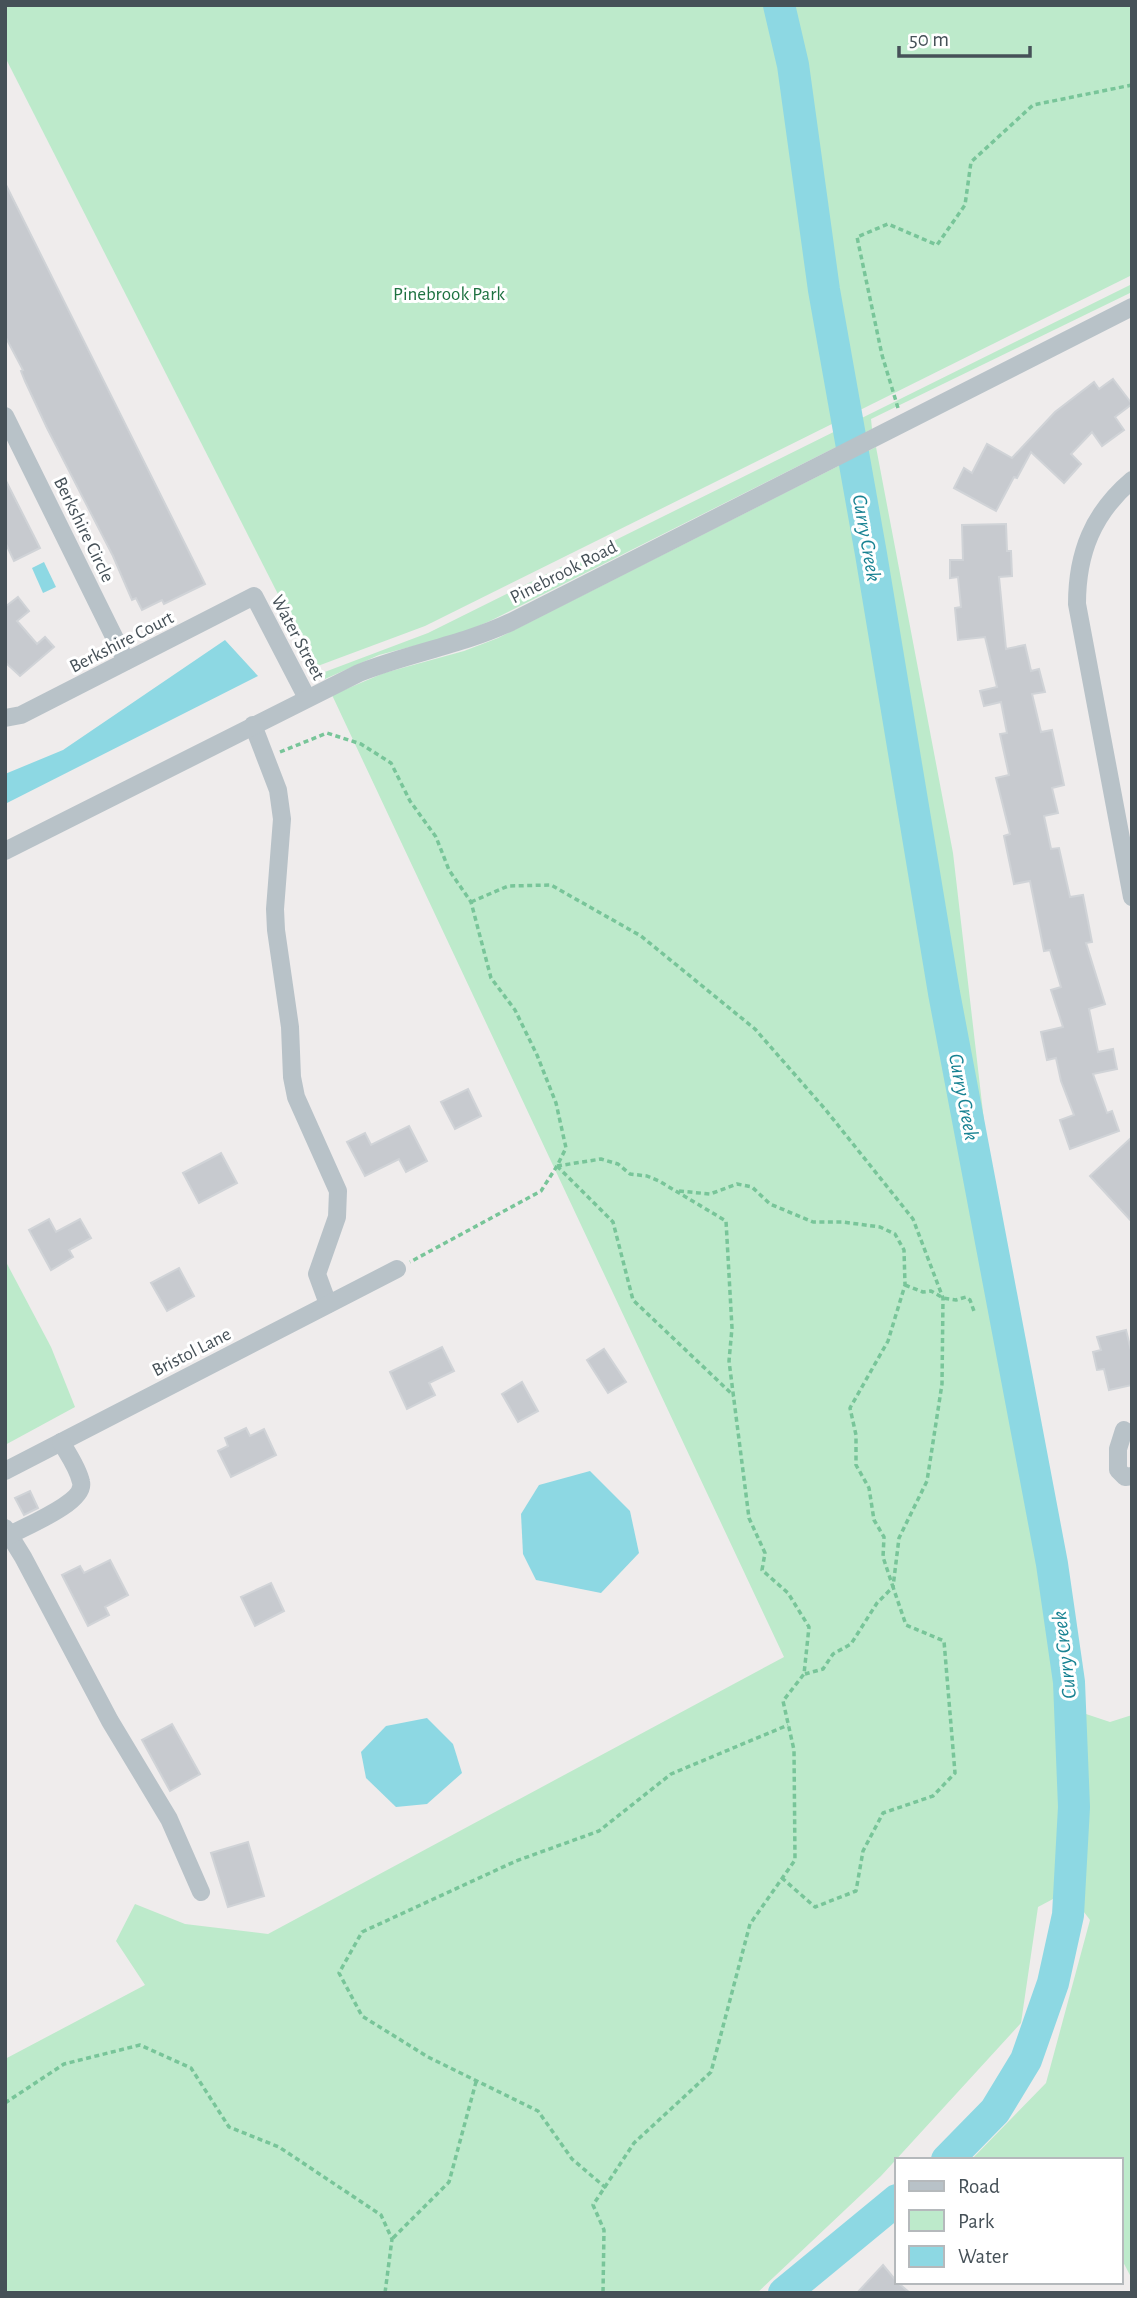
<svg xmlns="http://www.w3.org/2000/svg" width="1137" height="2298" font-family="'Alegreya Sans',sans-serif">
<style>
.green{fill:#bdeacb}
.water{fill:#8dd8e3}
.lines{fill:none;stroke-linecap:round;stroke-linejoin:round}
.river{stroke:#8dd8e3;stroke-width:32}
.building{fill:#c7cacf;stroke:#d0d3d7;stroke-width:2}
.path{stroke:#78c599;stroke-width:3.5;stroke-dasharray:5 3.5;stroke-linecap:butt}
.minor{stroke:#b8c2c8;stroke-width:18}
.labels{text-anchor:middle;stroke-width:6;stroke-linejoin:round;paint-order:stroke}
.park-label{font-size:19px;fill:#1e7241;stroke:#fff}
.street-label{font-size:19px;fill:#465158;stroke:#fff}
.water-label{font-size:21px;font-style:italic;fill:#188292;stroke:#fff}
</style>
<rect width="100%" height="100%" fill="#efecec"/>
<g class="green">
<path d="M5 5H1132V275L425 626 315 667 5 57Z"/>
<path d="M1132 284V292L871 419 872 429 490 621 460 634 379 655 325 679 322 673 428 633Z"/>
<path d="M876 447 953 853 997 1233 1086 1714 1110 1722 1132 1715V2279L1121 2258V2160H971L1046 2083 1090 1920 1068 1891 1038 1907 1021 2023 881 2176 757 2293H5V2059L145 1985 116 1941 135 1904 185 1924 268 1934 784 1657 332 695 384 673 464 651 498 638Z"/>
<path d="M5 1260 51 1347 75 1407 5 1445Z"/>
</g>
<g class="water">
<path d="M44 562 56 587 43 593 32 568Z"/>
<path d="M225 640 258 676 5 804V774L63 750Z"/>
<path d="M590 1471 630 1511 639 1553 601 1593 536 1580 523 1554 521 1514 539 1485Z"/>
<path d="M427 1718 453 1744 462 1773 427 1804 396 1807 366 1778 361 1752 386 1726Z"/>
</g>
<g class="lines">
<g class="river">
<path d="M779 5 793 65 824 290 871 554 944 993 1052 1564 1069 1682 1074 1807 1068 1915 1053 1983 1026 2060 995 2111 947 2160"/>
<path d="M784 2293 897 2200"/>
</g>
</g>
<g class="building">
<path d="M5 183 205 584 164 604 162 600 142 610 136 598 132 600 113 556 47 428 25 381 21 371 23 370 5 336Z"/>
<path d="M1113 379 1132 404 1115 417 1124 430 1102 446 1092 432 1071 454 1081 464 1064 483 1031 452 1017 478 1014 477 996 511 954 488 964 468 972 473 987 444 1012 458 1055 412 1094 382 1099 389Z"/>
<path d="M5 479 40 548 14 561 5 542Z"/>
<path d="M1006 524 1007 551H1011L1012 576 999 577 1006 649 1025 645 1031 671 1039 669 1045 692 1032 694 1041 732 1052 730 1064 785 1052 788 1058 813 1044 816 1051 849 1059 848 1070 897 1083 895 1092 942 1086 943 1105 1004 1089 1009 1098 1052 1113 1049 1117 1069 1093 1074 1107 1113 1112 1111 1119 1131 1070 1149 1060 1120 1074 1115 1061 1081 1056 1058 1047 1060 1041 1032 1063 1027 1051 990 1061 987 1050 950 1044 951 1030 881 1014 884 1004 836 1010 834 996 778 1009 775 1000 734 1007 733 1001 702 984 706 980 691 997 687 985 637 958 640 955 608 961 607 958 577 950 578V560H963L962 525Z"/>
<path d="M18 597 29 611 17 621 37 644 45 637 54 647 20 676 5 662V607Z"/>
<path d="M468 1089 481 1116 455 1129 441 1102Z"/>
<path d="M409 1126 427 1161 406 1172 399 1159 365 1176 347 1142 365 1133 371 1145Z"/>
<path d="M1132 1137V1222L1090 1176Z"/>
<path d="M221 1153 237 1183 199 1203 183 1173Z"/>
<path d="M49 1219 56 1232 80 1219 91 1238 69 1250 73 1257 51 1270 29 1230Z"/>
<path d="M179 1268 194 1296 167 1311 151 1283Z"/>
<path d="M1126 1330 1132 1354V1385L1109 1390 1104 1369 1097 1370 1093 1352 1101 1350 1097 1337Z"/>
<path d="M442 1347 454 1371 429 1383 435 1395 407 1409 390 1372Z"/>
<path d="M604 1349 626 1382 608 1393 587 1360Z"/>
<path d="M522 1382 538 1411 518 1422 502 1394Z"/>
<path d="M246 1428 250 1436 264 1429 276 1455 231 1477 218 1451 228 1446 225 1438Z"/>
<path d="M30 1491 38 1508 24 1515 15 1498Z"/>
<path d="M110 1560 128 1595 105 1607 109 1615 88 1626 62 1575 80 1566 84 1573Z"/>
<path d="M271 1583 284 1611 255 1626 241 1597Z"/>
<path d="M172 1724 200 1774 170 1791 142 1740Z"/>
<path d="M248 1842 264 1896 228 1907 211 1853Z"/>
<path d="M883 2265 897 2282 910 2293H857Z"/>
</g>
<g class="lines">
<g class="path">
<path d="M898 408 882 355 857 237 888 224 937 245 965 205 971 162 1033 105 1132 85"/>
<path d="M280 752 327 733 361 744 391 763 410 801 436 837 449 870 471 902 491 978 515 1010 537 1055 556 1103 566 1148 557 1166 541 1191 410 1262"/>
<path d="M471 902 508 886 551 885 641 936 755 1029 825 1109 913 1219 943 1298 942 1384 927 1481 899 1538 893 1587 906 1625 944 1641 955 1773 933 1796 883 1813 863 1851 856 1891 815 1907 782 1878"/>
<path d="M557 1166 601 1159 618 1164 630 1174 647 1176 659 1181 726 1221 732 1328 729 1361 749 1518 765 1553 762 1570 788 1593 809 1627 804 1674 783 1701 794 1750 795 1860 750 1924 711 2072 634 2143 593 2205 604 2230 603 2293"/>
<path d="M557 1166 613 1222 633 1300 734 1396"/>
<path d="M679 1191 710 1194 737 1184 752 1187 770 1204 813 1222H843L880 1227 895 1234 904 1250 905 1285 888 1341 850 1408 856 1435V1465L869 1488 874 1520 884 1537 883 1557 893 1587 877 1603 851 1644 833 1654 823 1669 805 1674"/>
<path d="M905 1285 923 1292 931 1291 943 1298 956 1300 966 1297 970 1300 975 1314"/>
<path d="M5 2103 64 2064 140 2045 191 2068 229 2127 279 2147 381 2215 392 2239 385 2293"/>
<path d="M606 2188 572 2159 538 2111 428 2057 362 2016 339 1973 362 1932 516 1861 599 1831 671 1774 788 1725"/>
<path d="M393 2238 449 2182 476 2082"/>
</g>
<g class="minor">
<path d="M5 416 126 661"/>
<path d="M1132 480C1093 513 1077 553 1077 604L1132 897"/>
<path d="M5 718 21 715 254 596 307 698"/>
<path d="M253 725 278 790 282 819 275 909 276 930 290 1027 292 1077 296 1097 338 1191 337 1217 317 1274 328 1304"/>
<path d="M5 851 359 673C409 653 462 645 511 622L1132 307"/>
<path d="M1124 1430 1118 1449V1470L1125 1477 1132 1476"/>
<path d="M5 1471 397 1269"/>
<path d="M5 1528 23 1557 110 1721 169 1819 201 1892"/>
<path d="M10 1535C26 1526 86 1502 81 1482 78 1468 68 1454 61 1442"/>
</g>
</g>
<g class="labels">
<g class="park-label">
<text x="449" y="300">Pinebrook Park</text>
</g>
<g class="street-label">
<text transform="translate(85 529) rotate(64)" y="7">Berkshire Circle</text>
<text transform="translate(563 571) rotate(-27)" y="7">Pinebrook Road</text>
<text transform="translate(299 637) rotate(62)" y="7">Water Street</text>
<text transform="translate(121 641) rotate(-27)" y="7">Berkshire Court</text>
<text transform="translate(191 1351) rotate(-27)" y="7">Bristol Lane</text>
</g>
<g class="water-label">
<text transform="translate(867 538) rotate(80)" y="7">Curry Creek</text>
<text transform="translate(964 1097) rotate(79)" y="7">Curry Creek</text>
<text transform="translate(1064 1655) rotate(-97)" y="7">Curry Creek</text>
</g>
</g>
<rect width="1137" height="2298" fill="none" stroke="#465158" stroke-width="14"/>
<rect x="895" y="2158" width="228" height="126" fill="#ffffff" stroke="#b5b9bc" stroke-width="2"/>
<rect x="909" y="2181" width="35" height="10" fill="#b8c2c8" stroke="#b5b9bc" stroke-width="2"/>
<text x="958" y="2193" font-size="21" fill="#465158">Road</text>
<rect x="909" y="2210" width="35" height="21" fill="#bdeacb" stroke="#b5b9bc" stroke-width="2"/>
<text x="958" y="2228" font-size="21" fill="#465158">Park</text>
<rect x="909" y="2246" width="35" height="21" fill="#8dd8e3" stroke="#b5b9bc" stroke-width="2"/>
<text x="958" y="2263" font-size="21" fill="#465158">Water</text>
<path d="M899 46v10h131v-10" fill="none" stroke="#465158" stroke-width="3.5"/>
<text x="909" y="46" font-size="21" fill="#465158" stroke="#ffffff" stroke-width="5" paint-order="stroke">50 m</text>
</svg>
